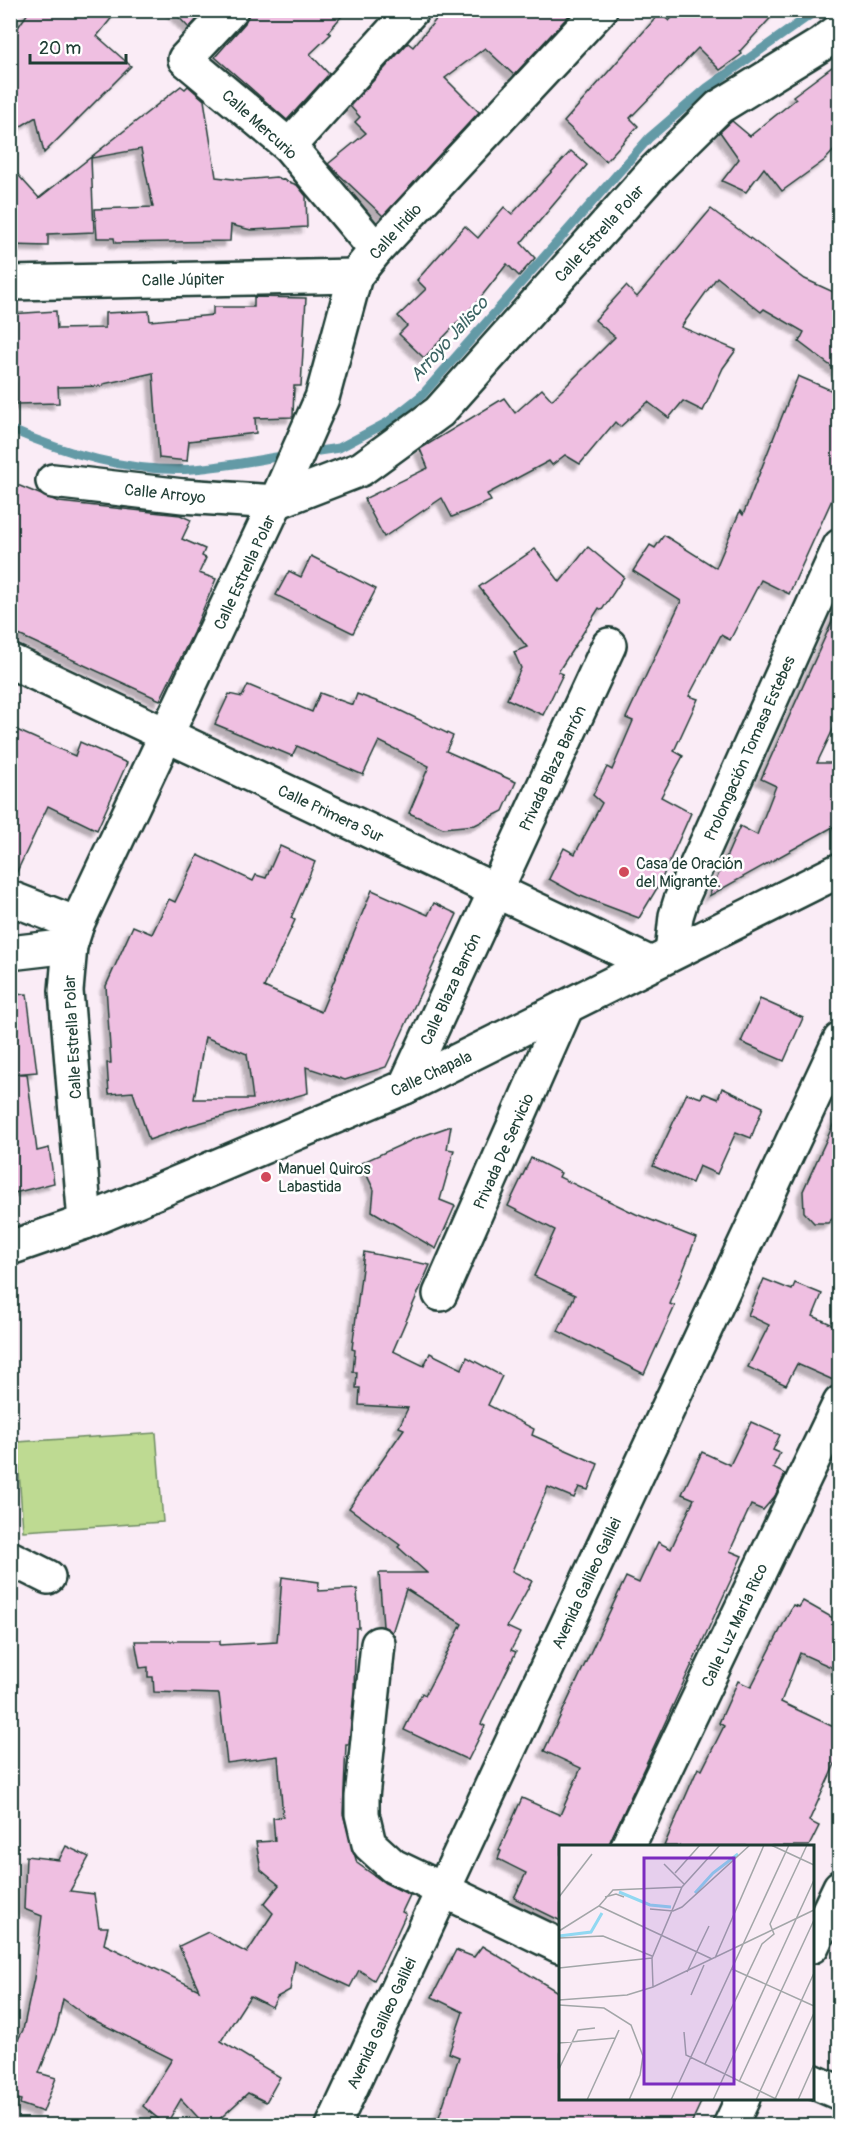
<svg xmlns="http://www.w3.org/2000/svg" width="850" height="2136" font-family="Pangolin,sans-serif">
<style>
.green{fill:#beda92;stroke:#6e8c63;stroke-width:1.5}
.lines{fill:none;stroke-linecap:round;stroke-linejoin:round}
.stream{stroke:#639aa6;stroke-width:9}
.building{fill:#efbfe1;stroke:#1f3d34;stroke-width:1.5;fill-rule:evenodd;filter:url(#shadow)}
.minor-casing{stroke:#1f3d34;stroke-width:38}
.minor{stroke:#fff;stroke-width:33}
.poi-dot{fill:#d1495b;stroke:#fff;stroke-width:2}
.labels{text-anchor:middle;stroke-width:5;stroke-linejoin:round;paint-order:stroke}
.street-label{font-size:16px;fill:#1f3d34;stroke:#fff}
.poi-label{font-size:16px;fill:#1f3d34;stroke:#fff;text-anchor:start}
.water-label{font-size:18px;font-style:italic;fill:#3c6464;stroke:#fff}
.inset-river{fill:none;stroke:#91d8f2;stroke-width:3}
.inset-road{fill:none;stroke:#a2a6a8;stroke-width:1.5}
.view{fill:#7b2cbf;fill-opacity:0.15;stroke:#7b2cbf;stroke-width:3}
.inset-edge{fill:none;stroke:#1f3d34;stroke-width:3}
</style>
<defs>
<filter id="shadow"><feDropShadow dx="-5.5" dy="5.5" stdDeviation="1.5" flood-color="#0004"/></filter>
</defs>
<rect width="100%" height="100%" fill="#faecf6"/>
<filter id="ink" filterUnits="userSpaceOnUse"><feTurbulence type="fractalNoise" baseFrequency=".0167" numOctaves="2"/><feDisplacementMap in="SourceGraphic" scale="12" xChannelSelector="R" yChannelSelector="G"/><feConvolveMatrix kernelMatrix="1 2 1 2 8 2 1 2 1" color-interpolation-filters="sRGB"/></filter>
<g filter="url(#ink)">
<path class="green" d="M156 1433 163 1522 23 1531 17 1442Z"/>
<g class="lines">
<g class="stream">
<path d="M10 429C67 454 130 473 193 469 224 467 257 460 288 455"/>
<path d="M305 453 339 448 388 422 422 395 649 138 707 88 817 10"/>
</g>
</g>
<g class="building">
<path d="M30 10H118L97 36 131 66 44 153 36 117 18 128 10 114V39Z"/>
<path d="M172 10H205L189 28Z"/>
<path d="M249 10H347L328 32 331 34 310 54 329 74 287 120 215 57 245 23Z"/>
<path d="M444 10H574L514 75 485 48 445 78 479 112 383 216 328 164 366 133 355 122 360 117 350 106 408 43 413 47Z"/>
<path d="M679 10H778L740 51 742 54 720 70 698 48 630 118 638 126 606 161 564 122 660 13 669 21Z"/>
<path d="M840 61V144L825 160 782 191 764 168 746 192 722 181 739 159 720 132 732 121 750 136 796 99 793 96Z"/>
<path d="M181 86 185 89 188 86 204 100 216 177 242 180 276 177 297 185 306 196 307 227 251 230 231 225 230 241 115 243 114 238H97L95 209 153 207 141 149 91 158 94 232 48 234V246L10 245V166L39 198Z"/>
<path d="M571 151 587 165 521 243 535 258 519 276 507 264 477 302 424 358 399 334 407 326 398 316 426 289 417 280 465 226 478 238 504 207 512 214Z"/>
<path d="M711 209 805 279 840 295V373L799 342 804 332 764 309 761 312 717 277 681 327 736 350 723 368 703 411 683 401 669 418 648 402 620 427 615 422 580 464 565 455 552 465 549 461 487 494 491 501 452 517 442 498 384 537 364 499 428 468 420 449 504 398 515 413 542 389 552 400 615 337 595 320 626 286 637 297Z"/>
<path d="M254 297 306 298 301 386H294L293 417 255 418 256 433 189 441 187 461 159 458 153 373 103 384V386L58 387 59 403 16 404V383H12L10 314 56 311 57 329 105 328V313L149 311 150 321 213 315V307H254Z"/>
<path d="M798 376 840 394V482L789 594 761 580 730 640 721 635 689 696 698 699 674 751 683 756 661 797 691 813 659 885 639 918 578 895 549 879 564 848 575 854 602 803 593 795 607 767 612 770 633 721 626 718 681 601 633 571 650 545 655 548 664 535 716 568 740 511 743 515Z"/>
<path d="M10 482 59 502 180 515 191 520 182 539 205 549 202 556 206 558 199 573 216 579 193 633 160 700 10 631Z"/>
<path d="M588 547 624 577 602 610 599 608 558 672 563 674 543 715 507 699 521 668 514 652 527 647 479 587 535 549 560 582Z"/>
<path d="M311 556 376 589 353 633 276 595 289 571 301 577Z"/>
<path d="M840 604V715L817 763H840V823L709 896 740 826 757 835 776 786 761 779Z"/>
<path d="M248 685 312 712 320 693 353 705 357 694 397 709 453 736 446 751 516 782 503 811 475 825 443 828 409 813 429 766 379 741 363 775 297 746 292 756 215 724 229 694 242 697Z"/>
<path d="M10 727 75 756 80 742 127 763 97 830 48 806 13 880H10Z"/>
<path d="M280 846 315 862 291 918 295 920 264 987 321 1012 372 890 428 915 434 903 457 914 386 1067 345 1080 306 1067 308 1093 188 1126 149 1140 133 1092 109 1094 107 1063H111L106 986 133 926 152 934 169 899 175 902 198 855 253 881 256 875 266 878ZM205 1037 247 1054 253 1099H194Z"/>
<path d="M27 994 37 1072 13 1074H27L37 1151 49 1148 54 1183 14 1193V1190L10 1191V995Z"/>
<path d="M760 999 803 1018 784 1061 741 1042Z"/>
<path d="M722 1088 763 1107 751 1138 736 1132 717 1174 699 1166 692 1183 653 1166 687 1093 701 1098 703 1093 718 1099Z"/>
<path d="M840 1110V1211L828 1223H814L804 1212 803 1191Z"/>
<path d="M451 1126 447 1149 454 1150 440 1200 455 1206 436 1249 372 1211 374 1190 361 1163 414 1139Z"/>
<path d="M531 1158 561 1173 559 1177 636 1214 696 1238 670 1304 675 1306 644 1374 558 1331 575 1295 534 1276 555 1230 508 1206Z"/>
<path d="M364 1252 430 1265 393 1351 424 1366 430 1353 462 1369 467 1357 502 1376 488 1405 534 1429 532 1435 598 1464 588 1490 579 1487 574 1498 548 1487 512 1571 532 1581 507 1627 520 1633 511 1650 516 1652 481 1724 485 1726 468 1760 404 1730 422 1693 425 1695 462 1624 406 1589 392 1633 383 1626 379 1573H427L398 1547 400 1545 349 1508 404 1429 399 1427 408 1408 359 1405 360 1388H356L357 1372H353L355 1350 352 1349Z"/>
<path d="M764 1279 792 1290 795 1283 822 1294 813 1316 840 1328V1383L797 1364 786 1385 748 1367 769 1325 748 1315Z"/>
<path d="M751 1422 780 1435 773 1450 780 1453 773 1468 785 1474 775 1496 763 1510 751 1505 730 1551 742 1556 608 1846H561V1921L514 1898 526 1873 498 1859 501 1851 499 1850 522 1798 560 1815 581 1768 544 1751 626 1577 639 1583 658 1542 671 1549 694 1499 682 1494 702 1452 730 1465Z"/>
<path d="M282 1577 319 1582 318 1591 357 1589 359 1628H356L354 1690 349 1744H346L343 1814 357 1863 385 1883 410 1895 402 1912 406 1914 385 1960 374 1980 359 1970 350 1987 295 1961 290 1990 277 1997 272 2007 250 1996 221 2041 280 2077 266 2102 248 2093 212 2126H206L181 2099 166 2125 143 2106 172 2059 88 2017 63 1999 57 2027 39 2073 56 2078 43 2112 20 2104 21 2100 10 2096V2075L18 2057 11 2053 23 2030 34 1978 42 1916 24 1909 26 1856 59 1860 66 1846 89 1857 70 1891 94 1894 99 1927H108L104 1944 199 1990 179 1946 208 1932 247 1953 273 1913 264 1904 279 1885 261 1870 256 1842 275 1841 273 1818 283 1817 278 1756 227 1763 219 1694 154 1692 153 1677H148V1667L140 1668 135 1641H220V1645L277 1642Z"/>
<path d="M803 1601 840 1622V1671L800 1653 781 1702 840 1730V1753L809 1821 819 1826 809 1846H664L698 1768 702 1770 724 1726 719 1723 738 1681 751 1687 793 1605 799 1607Z"/>
<path d="M482 1946 561 1994V2098H703L690 2126H436L459 2057 449 2053 463 2012 432 1997 456 1950 474 1957Z"/>
</g>
<g class="lines">
<defs>
<g id="minor">
<path d="M231 10 185 59 289 146 376 250"/>
<path d="M289 146 412 10"/>
<path d="M10 283 355 276"/>
<path d="M53 481 183 496 276 502 361 469 439 412 655 170 719 107 820 45 840 30"/>
<path d="M10 661 651 964"/>
<path d="M10 898 77 924"/>
<path d="M10 953 70 946"/>
<path d="M672 953 676 916 681 900 840 546"/>
<path d="M405 1087 609 645"/>
<path d="M85 1222 66 991 70 946 77 924 276 502 322 398 355 276 376 250 600 10"/>
<path d="M10 1248 85 1222 405 1087 840 870"/>
<path d="M440 1294 566 1008"/>
<path d="M10 1558 48 1577"/>
<path d="M378 1644 362 1797V1814L369 1844 393 1866 560 1946"/>
<path d="M628 1846 840 1403"/>
<path d="M812 1946 840 1887"/>
<path d="M812 2081 840 2093"/>
<path d="M333 2126 840 1040"/>
<path d="M730 2126 743 2098"/>
</g>
</defs>
<use href="#minor" class="minor-casing"/>
<use href="#minor" class="minor"/>
</g>
</g>
<g class="poi-dot">
<circle cx="624" cy="872" r="6"/>
<circle cx="266" cy="1177" r="6"/>
</g>
<g class="labels">
<g class="street-label">
<text transform="translate(260 124) rotate(42)" y="6">Calle Mercurio</text>
<text transform="translate(395 231) rotate(-48)" y="6">Calle Iridio</text>
<text transform="translate(599 233) rotate(-48)" y="6">Calle Estrella Polar</text>
<text transform="translate(183 279) rotate(-1)" y="6">Calle Júpiter</text>
<text transform="translate(165 493) rotate(6)" y="6">Calle Arroyo</text>
<text transform="translate(244 572) rotate(-65)" y="6">Calle Estrella Polar</text>
<text transform="translate(749 748) rotate(-66)" y="6">Prolongación Tomasa Estebes</text>
<text transform="translate(552 768) rotate(-65)" y="6">Privada Blaza Barrón</text>
<text transform="translate(331 813) rotate(25)" y="6">Calle Primera Sur</text>
<text transform="translate(450 989) rotate(-65)" y="6">Calle Blaza Barrón</text>
<text transform="translate(72 1037) rotate(-93)" y="6">Calle Estrella Polar</text>
<text transform="translate(431 1073) rotate(-25)" y="6">Calle Chapala</text>
<text transform="translate(503 1151) rotate(-66)" y="6">Privada De Servicio</text>
<text transform="translate(586 1583) rotate(-65)" y="6">Avenida Galileo Galilei</text>
<text transform="translate(734 1625) rotate(-65)" y="6">Calle Luz María Rico</text>
<text transform="translate(381 2023) rotate(-65)" y="6">Avenida Galileo Galilei</text>
</g>
<g class="poi-label">
<text x="636" y="869">Casa de Oración<tspan x="636" dy="18">del Migrante.</tspan></text>
<text x="278" y="1174">Manuel Quiros<tspan x="278" dy="18">Labastida</tspan></text>
</g>
<g class="water-label">
<text transform="translate(449 339) rotate(-48)" y="6">Arroyo Jalisco</text>
</g>
</g>
<g transform="translate(559 1845)">
<rect width="255" height="255" fill="#faecf6"/>
<path class="inset-river" d="M60 47 91 60 112 62M136 48 154 28 179 9M0 91 32 87 43 68"/>
<path class="inset-road" d="M212 0 255 20M105 19 125 39M116 28 141 0M0 52 33 9M46 52 57 49 65 52M40 61 153 114M91 64 114 66 123 62 191 0M0 86 40 61 54 45 123 42M0 93 44 91 93 111M156 113 205 0M0 123 93 113M173 124 255 161M128 127 150 81M94 142 93 113 123 42 161 0M132 150 145 120M0 155 68 150 94 142 255 65M0 160 45 163 72 180 84 211 81 230 70 255M125 187 127 210 219 255M0 198 56 193M146 219 203 99 215 89 211 79 248 0M0 224 19 185 36 183M180 237 255 75M216 254 255 168M28 255 60 185M112 255 230 0M154 255 255 35M197 255 255 128M239 255 255 219"/>
<path class="view" d="M85 13H175V239H85Z"/>
<rect width="255" height="255" class="inset-edge"/>
</g>
<rect width="850" height="2136" fill="none" stroke="#fff" stroke-width="36"/>
<rect x="18" y="18" width="814" height="2100" fill="none" stroke="#1f3d34" stroke-width="2" filter="url(#ink)"/>
<path d="M30 54v9h96v-9" fill="none" stroke="#1f3d34" stroke-width="3"/>
<text x="39" y="54" font-size="18" fill="#1f3d34" stroke="#ffffff" stroke-width="4.5" paint-order="stroke">20 m</text>
</svg>
